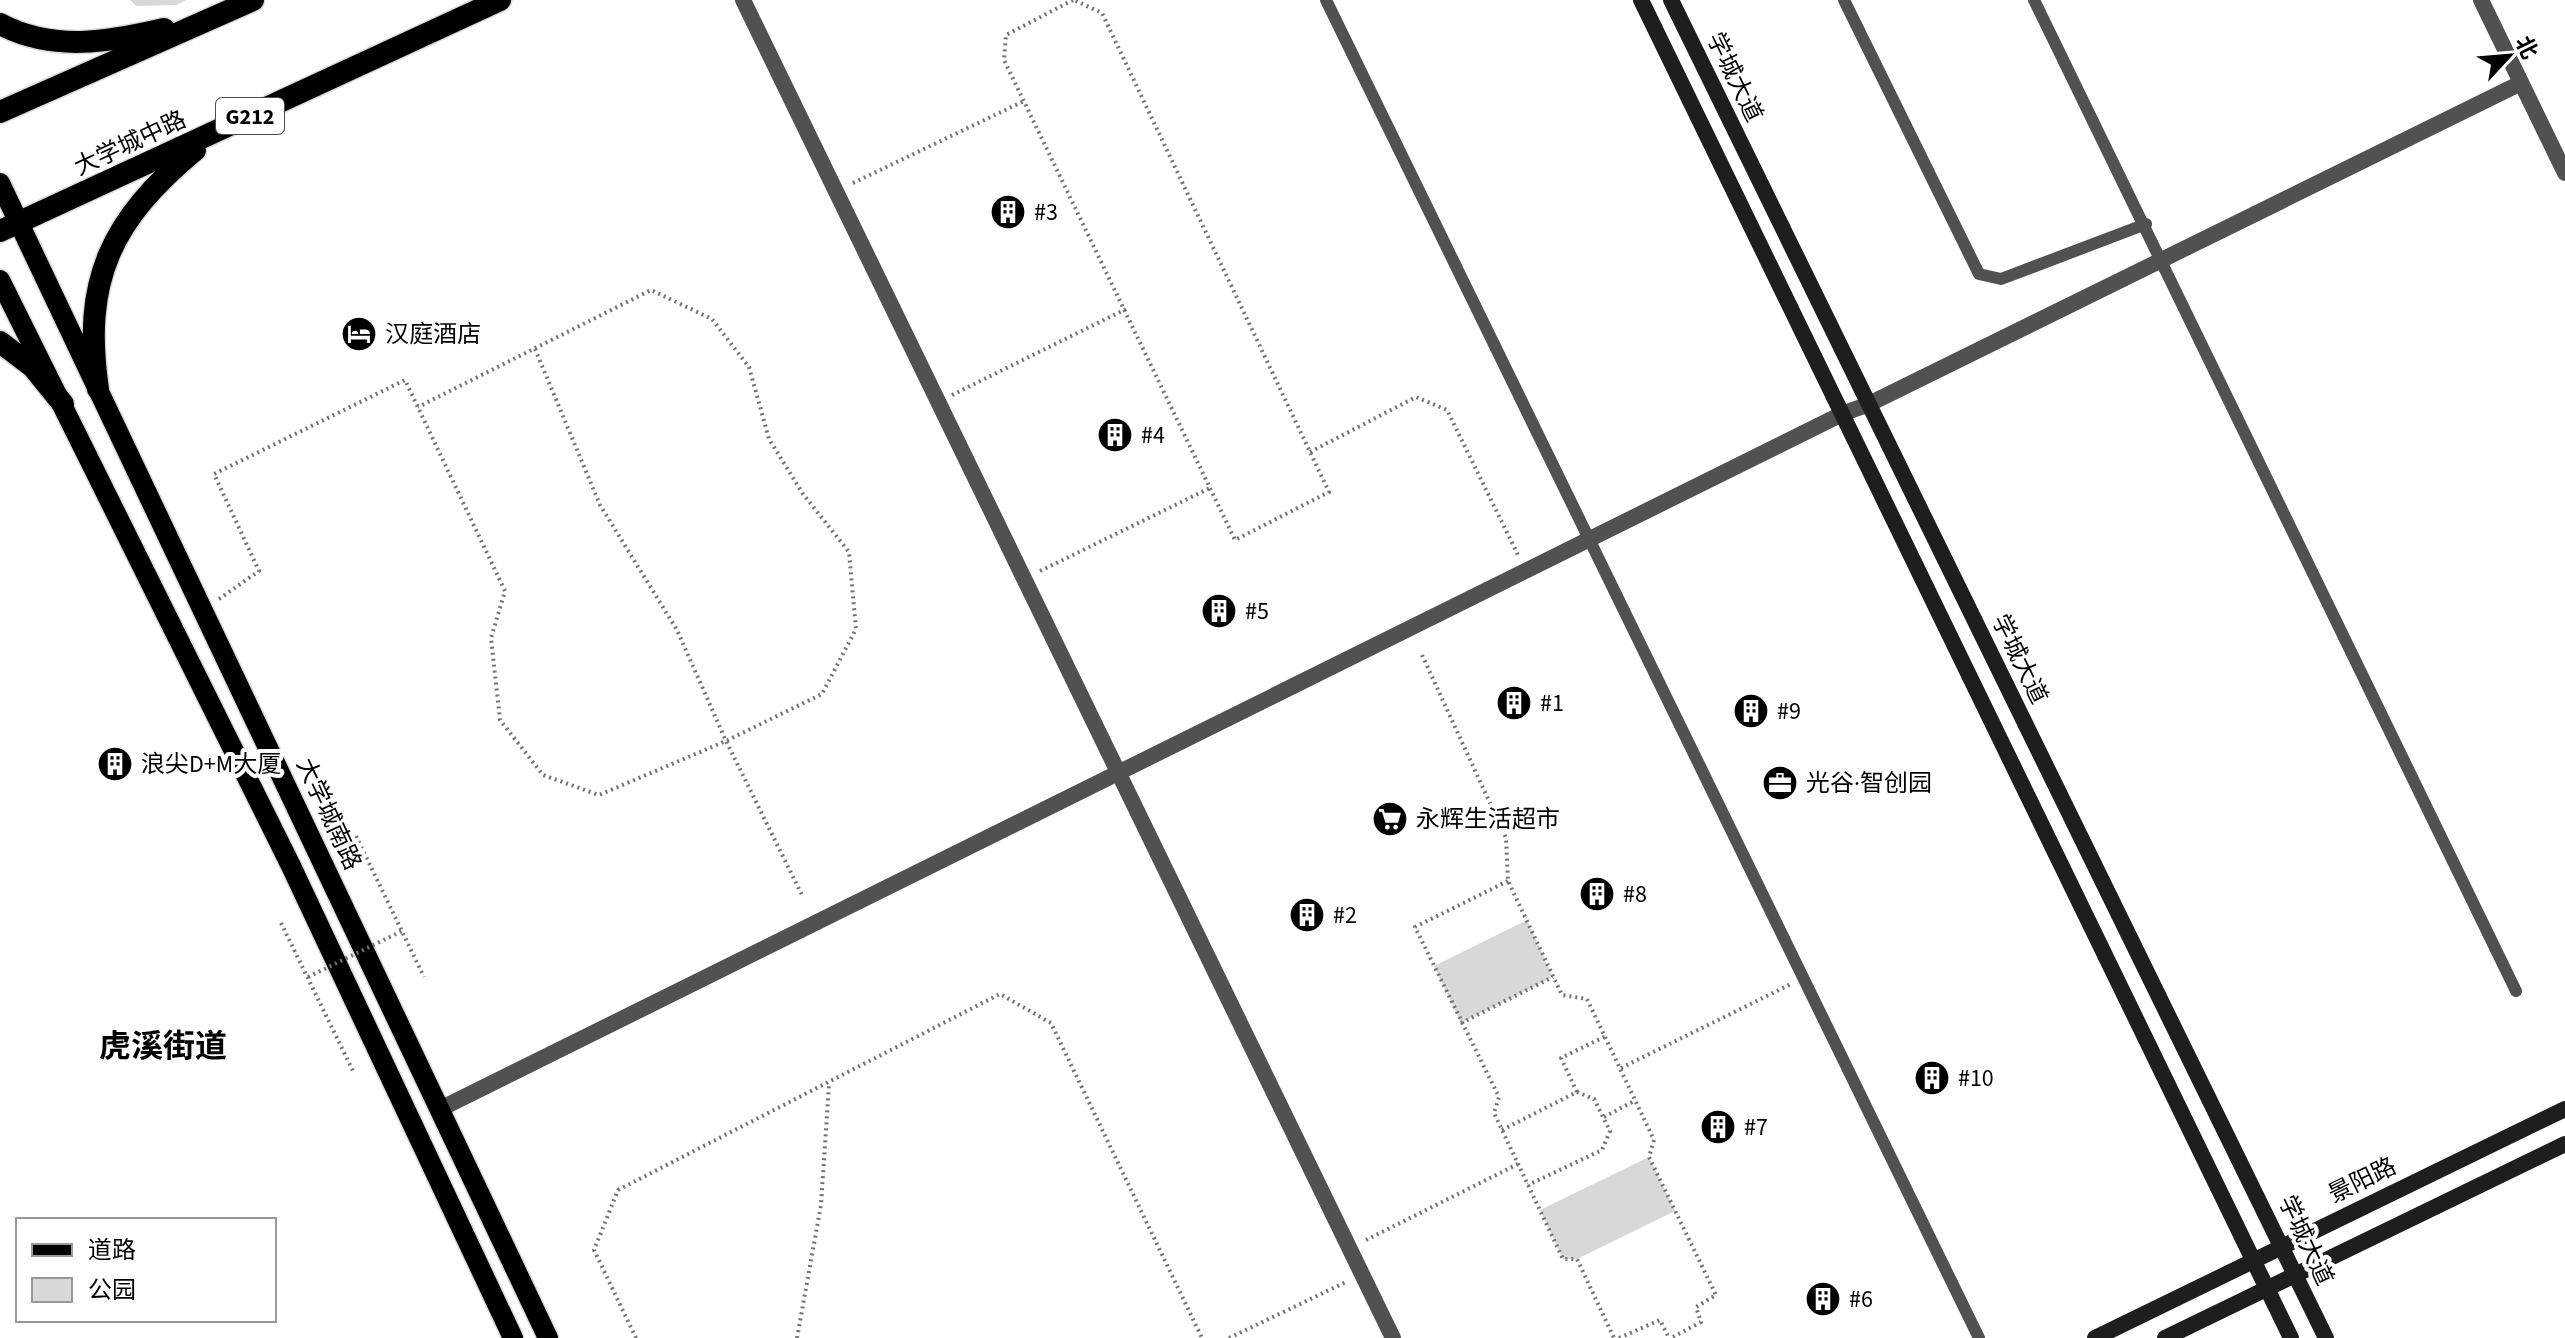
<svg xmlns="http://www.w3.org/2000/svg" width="2565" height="1338" font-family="'Source Sans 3','Noto Sans SC',sans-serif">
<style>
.green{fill:#d8d8d8}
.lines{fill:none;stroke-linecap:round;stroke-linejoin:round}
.primary-casing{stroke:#dbdbdb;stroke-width:23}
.trunk-casing{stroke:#dbdbdb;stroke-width:25}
.path{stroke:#737373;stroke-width:4;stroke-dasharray:2 4;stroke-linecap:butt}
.service{stroke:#515151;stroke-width:12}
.tertiary{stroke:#515151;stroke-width:16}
.secondary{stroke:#1e1e1e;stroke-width:16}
.primary{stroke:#000;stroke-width:20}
.trunk{stroke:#000;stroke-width:22}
.path-bridge{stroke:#737373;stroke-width:4;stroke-dasharray:2 4;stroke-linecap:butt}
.labels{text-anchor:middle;stroke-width:8;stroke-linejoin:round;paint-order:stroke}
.shield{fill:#fff;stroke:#4c4c4c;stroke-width:2}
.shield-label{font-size:22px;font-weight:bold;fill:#000}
.street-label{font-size:24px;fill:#000;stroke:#fff}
.poi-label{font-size:24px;fill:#000;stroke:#fff;text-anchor:start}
.district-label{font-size:32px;font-weight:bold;fill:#000;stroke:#fff}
</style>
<rect width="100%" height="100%" fill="#fff"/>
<g class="green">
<path d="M130 0H186L176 5 136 6Z"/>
<path d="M1527 920 1553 977 1461 1023 1434 966Z"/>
<path d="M1649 1157 1675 1211 1577 1259H1563L1540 1210Z"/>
</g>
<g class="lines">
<defs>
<g id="primary">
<path d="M0 183 548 1338"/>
<path d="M0 280 291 866 513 1338"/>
</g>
<g id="trunk">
<path d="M0 24C53 52 109 42 164 29"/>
<path d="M0 112 253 0"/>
<path d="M0 231 500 0"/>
<path d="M0 342 33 367 63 404"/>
<path d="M98 389C82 280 111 220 195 150"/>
</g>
</defs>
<use href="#primary" class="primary-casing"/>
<use href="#trunk" class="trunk-casing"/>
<g class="path">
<path d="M1073 0 1006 35 1004 60 1235 540 1329 492 1102 13 1074 0"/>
<path d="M853 183 1024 101"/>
<path d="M535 349 600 505 677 630 726 741 802 895"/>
<path d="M952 395 1126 309"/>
<path d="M1310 452 1416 397 1447 410 1518 555"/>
<path d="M1040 571 1210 488"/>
<path d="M219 599 259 571 214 474 405 380 505 591 491 638 500 720 543 775 599 795 726 741 822 694 856 629 849 552 803 494 769 439 749 367 712 319 651 290 418 407"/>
<path d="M1422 655 1506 838 1508 881 1562 995 1587 999 1654 1140 1649 1157 1716 1295 1696 1307 1701 1322 1671 1338"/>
<path d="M356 836 424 977"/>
<path d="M1508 881 1415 927 1499 1097 1494 1113 1563 1259H1577L1614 1338"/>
<path d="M281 923 354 1073"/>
<path d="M1461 1023 1553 977"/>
<path d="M1621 1068 1791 984"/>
<path d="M1577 1092 1561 1058 1606 1036"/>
<path d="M1604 1117 1636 1100"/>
<path d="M1502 1130 1577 1092 1594 1099 1610 1131 1602 1150 1528 1185"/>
<path d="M1366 1240 1518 1164"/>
<path d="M636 1338 594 1250 618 1190 1000 994 1051 1023 1202 1338"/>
<path d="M797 1338 821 1205 829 1085"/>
<path d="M1229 1338 1346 1282"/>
<path d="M1619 1338 1660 1320 1669 1338"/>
</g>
<g class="service">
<path d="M1326 0 1979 1338"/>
<path d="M1844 0 1979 274 2001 279 2146 224"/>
<path d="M2034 0 2516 991"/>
</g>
<g class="tertiary">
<path d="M743 0 1393 1338"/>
<path d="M2481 0 2565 173"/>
<path d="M440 1109 1844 413 1867 405 2521 83"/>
</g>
<g class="secondary">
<path d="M1641 0 2291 1338"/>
<path d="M1671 0 2326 1338"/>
<path d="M2095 1338 2565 1109"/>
<path d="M2165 1338 2565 1144"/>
</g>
<use href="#primary" class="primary"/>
<use href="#trunk" class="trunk"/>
<path class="path-bridge" d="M308 977 402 931"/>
</g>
<defs>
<symbol id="building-disc" viewBox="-11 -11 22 22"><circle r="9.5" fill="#000" stroke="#fff"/><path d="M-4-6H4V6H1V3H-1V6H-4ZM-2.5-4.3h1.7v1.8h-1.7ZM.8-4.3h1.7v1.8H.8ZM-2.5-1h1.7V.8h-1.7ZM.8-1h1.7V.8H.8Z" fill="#fff"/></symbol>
<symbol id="hotel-disc" viewBox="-11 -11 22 22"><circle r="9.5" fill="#000" stroke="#fff"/><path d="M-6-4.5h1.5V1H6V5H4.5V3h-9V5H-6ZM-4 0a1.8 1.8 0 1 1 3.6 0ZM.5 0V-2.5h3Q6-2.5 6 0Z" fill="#fff"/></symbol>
<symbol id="office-disc" viewBox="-11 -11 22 22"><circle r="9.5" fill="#000" stroke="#fff"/><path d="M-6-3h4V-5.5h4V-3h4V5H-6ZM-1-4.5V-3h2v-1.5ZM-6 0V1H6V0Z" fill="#fff"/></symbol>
<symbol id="supermarket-disc" viewBox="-11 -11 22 22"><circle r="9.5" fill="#000" stroke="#fff"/><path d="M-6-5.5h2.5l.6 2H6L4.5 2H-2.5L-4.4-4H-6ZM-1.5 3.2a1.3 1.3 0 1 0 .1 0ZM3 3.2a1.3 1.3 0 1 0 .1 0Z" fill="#fff"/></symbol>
</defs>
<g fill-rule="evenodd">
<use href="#building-disc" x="988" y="192" width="40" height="40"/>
<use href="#hotel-disc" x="339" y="314" width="40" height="40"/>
<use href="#building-disc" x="1095" y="415" width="40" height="40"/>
<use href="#building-disc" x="1199" y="591" width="40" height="40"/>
<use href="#building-disc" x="1494" y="683" width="40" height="40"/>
<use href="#building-disc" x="1731" y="691" width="40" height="40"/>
<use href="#building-disc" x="95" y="744" width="40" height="40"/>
<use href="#office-disc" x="1760" y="763" width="40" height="40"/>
<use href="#supermarket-disc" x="1370" y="799" width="40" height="40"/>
<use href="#building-disc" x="1577" y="874" width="40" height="40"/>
<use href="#building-disc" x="1287" y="895" width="40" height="40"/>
<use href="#building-disc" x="1912" y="1058" width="40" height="40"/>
<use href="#building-disc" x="1698" y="1107" width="40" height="40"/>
<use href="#building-disc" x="1803" y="1279" width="40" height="40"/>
</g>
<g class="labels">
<rect class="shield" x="216" y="98" width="68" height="36" rx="6"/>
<g class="shield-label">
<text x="250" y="124">G212</text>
</g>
<g class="street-label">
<text transform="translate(1735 77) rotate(64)" y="8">学城大道</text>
<text transform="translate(130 143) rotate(-25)" y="8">大学城中路</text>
<text transform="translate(2020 659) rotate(64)" y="8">学城大道</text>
<text transform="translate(329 814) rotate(65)" y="8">大学城南路</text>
<text transform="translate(2362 1180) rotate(-26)" y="8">景阳路</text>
<text transform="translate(2306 1240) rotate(65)" y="8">学城大道</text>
</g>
<g class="poi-label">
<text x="1034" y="220">#3</text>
<text x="385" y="342">汉庭酒店</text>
<text x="1141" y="443">#4</text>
<text x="1245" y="619">#5</text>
<text x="1540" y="711">#1</text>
<text x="1777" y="719">#9</text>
<text x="141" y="772">浪尖D+M大厦</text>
<text x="1806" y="791">光谷·智创园</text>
<text x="1416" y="827">永辉生活超市</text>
<text x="1623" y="902">#8</text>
<text x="1333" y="923">#2</text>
<text x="1958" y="1086">#10</text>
<text x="1744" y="1135">#7</text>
<text x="1849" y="1307">#6</text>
</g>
<g class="district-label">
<text x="163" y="1057">虎溪街道</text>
</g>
</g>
<rect x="16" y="1218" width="260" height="104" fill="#ffffff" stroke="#999999" stroke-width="2"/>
<rect x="32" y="1244" width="40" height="12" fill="#000000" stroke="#999999" stroke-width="2"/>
<text x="88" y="1258" font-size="24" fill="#000000">道路</text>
<rect x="32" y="1278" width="40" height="24" fill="#d8d8d8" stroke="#999999" stroke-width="2"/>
<text x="88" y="1298" font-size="24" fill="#000000">公园</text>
<g transform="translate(2509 56) rotate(64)" stroke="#ffffff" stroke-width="6" paint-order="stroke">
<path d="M0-6L14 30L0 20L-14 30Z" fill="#000000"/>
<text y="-12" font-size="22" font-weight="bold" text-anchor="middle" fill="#000000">北</text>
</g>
</svg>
